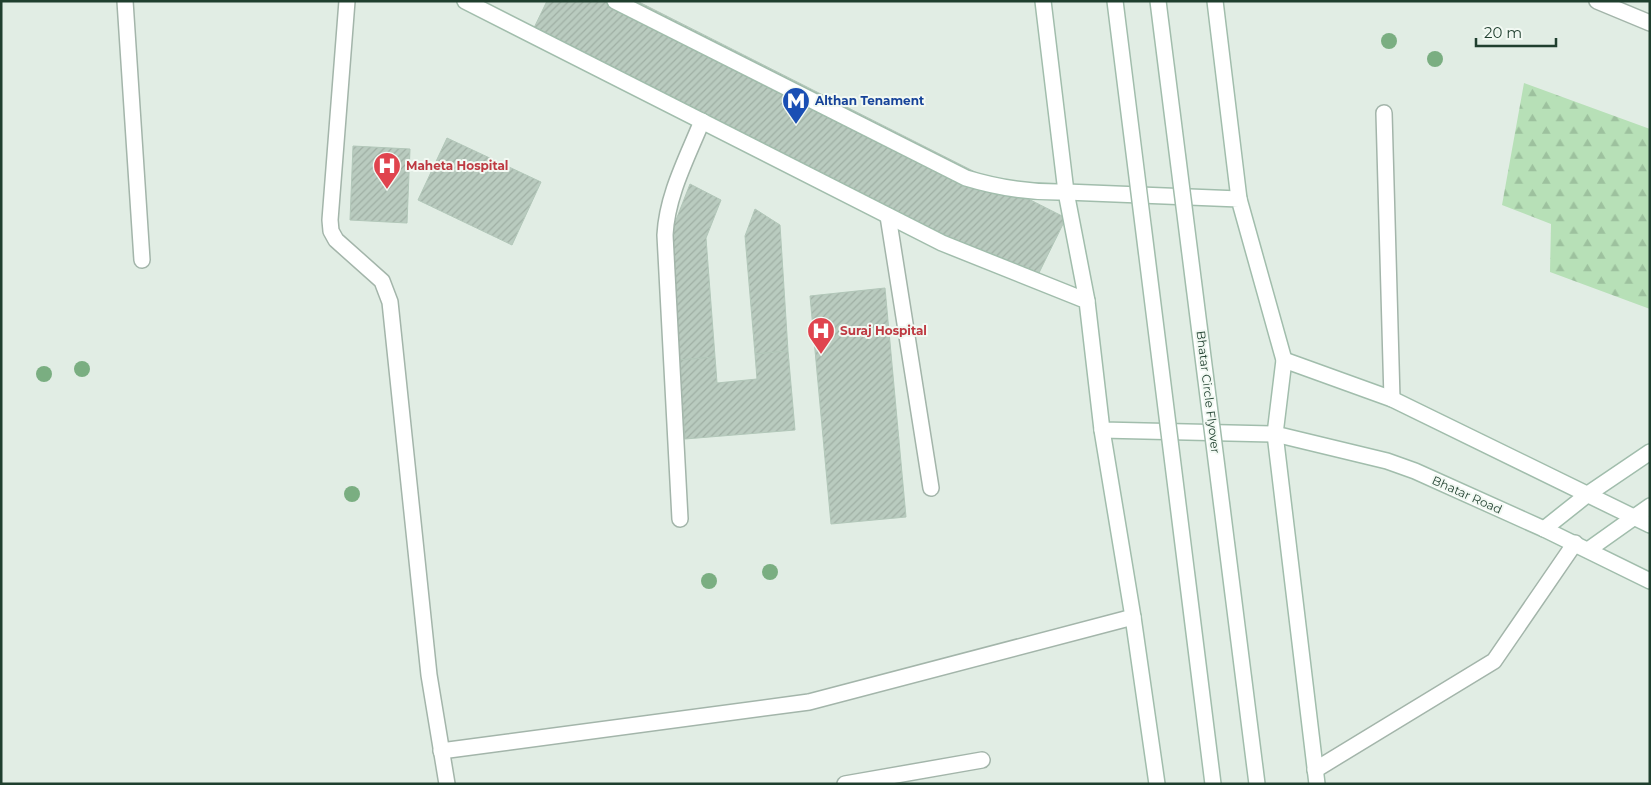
<svg xmlns="http://www.w3.org/2000/svg" width="1651" height="785" font-family="Montserrat,sans-serif">
<style>
.forest{fill:url(#forest-firs)}
.building{fill:url(#building-hatch);stroke:#b2c7b9}
.lines{fill:none;stroke-linecap:round;stroke-linejoin:round}
.lane-casing{stroke:#a3b5aa;stroke-width:18}
.street-casing{stroke:#a3b5aa;stroke-width:18}
.secondary-casing{stroke:#a1bdac;stroke-width:18}
.lane{stroke:#fff;stroke-width:15}
.street{stroke:#fff;stroke-width:15}
.secondary{stroke:#fff;stroke-width:15}
.secondary-bridge-casing{stroke:#a1bdac;stroke-width:18;stroke-linecap:butt}
.secondary-bridge{stroke:#fff;stroke-width:15}
.tree{fill:#7aae81}
.labels{text-anchor:middle;stroke-width:4;stroke-linejoin:round;paint-order:stroke}
.transit-label{font-size:12px;font-weight:bold;fill:#164399;stroke:#f2f9f3;text-anchor:start}
.health-label{font-size:12px;font-weight:bold;fill:#be3a42;stroke:#f2f9f3;text-anchor:start}
.street-label{font-size:12px;fill:#1f3f2e;stroke:#f2f9f3}
</style>
<defs>
<pattern id="forest-firs" width="22" height="20" patternUnits="userSpaceOnUse" patternTransform="scale(1.25)"><rect width="22" height="20" fill="#b7e0b7"/><path d="M5 1l3.5 6h-7zM16 11l3.5 6h-7z" fill="#9dc19e"/></pattern>
<pattern id="building-hatch" width="6" height="6" patternUnits="userSpaceOnUse" patternTransform="scale(1.25)"><rect width="6" height="6" fill="#b9cbbf"/><path d="M-1 1l2-2M0 6l6-6M5 7l2-2" fill="none" stroke="#9fafa4"/></pattern>
</defs>
<rect width="100%" height="100%" fill="#e1ede4"/>
<path class="forest" d="M1524 83 1650 129V309L1550 272 1551 224 1502 205Z"/>
<g class="building">
<path d="M547 1H637L1066 218 1033 285 532 32Z"/>
<path d="M447 138 541 182 512 245 418 200Z"/>
<path d="M353 146 410 149 407 223 350 220Z"/>
<path d="M690 184 721 200 706 238 715 357 679 360 669 238Z"/>
<path d="M755 209 780 225 788 351 755 354 745 236Z"/>
<path d="M885 288 906 517 831 524 810 296Z"/>
<path d="M788 351 795 430 685 439 679 360 715 357 717 383 757 379 755 354Z"/>
</g>
<g class="lines">
<defs>
<g id="lane">
<path d="M125 1 142 260"/>
<path d="M347 1 330 220 331 231 336 240 382 281 390 302 429 675 447 784"/>
<path d="M888 216 931 488"/>
<path d="M680 519 665 235C667 195 687 158 702 121"/>
<path d="M441 751 809 702 1133 617"/>
<path d="M1315 770 1494 661 1575 543"/>
<path d="M845 784 982 760"/>
</g>
<g id="street">
<path d="M1597 1 1650 23"/>
<path d="M1384 113 1392 399"/>
</g>
<g id="secondary">
<path d="M465 1 942 243 1087 301 1102 430 1275 434 1387 461 1415 471 1544 529 1650 581"/>
<path d="M615 1 966 178C999 188 1031 193 1066 192L1239 199 1284 360 1275 434 1317 784"/>
<path d="M1043 1 1066 192 1087 301"/>
<path d="M1215 1 1239 199"/>
<path d="M1284 360 1392 399 1650 525"/>
<path d="M1102 430 1133 617 1157 784"/>
<path d="M1544 529 1588 494 1650 452"/>
<path d="M1588 550 1650 506"/>
</g>
</defs>
<use href="#lane" class="lane-casing"/>
<use href="#street" class="street-casing"/>
<use href="#secondary" class="secondary-casing"/>
<use href="#lane" class="lane"/>
<use href="#street" class="street"/>
<use href="#secondary" class="secondary"/>
<defs>
<g id="secondary-bridge">
<path d="M1115 1 1213 784"/>
<path d="M1158 1 1257 784"/>
</g>
</defs>
<use href="#secondary-bridge" class="secondary-bridge-casing"/>
<use href="#secondary-bridge" class="secondary-bridge"/>
</g>
<g class="tree">
<circle cx="1389" cy="41" r="8"/>
<circle cx="1435" cy="59" r="8"/>
<circle cx="82" cy="369" r="8"/>
<circle cx="44" cy="374" r="8"/>
<circle cx="352" cy="494" r="8"/>
<circle cx="770" cy="572" r="8"/>
<circle cx="709" cy="581" r="8"/>
</g>
<defs>
<symbol id="metro-pin" viewBox="-11 -11 22 30"><path d="M0 17L-7.5 6A9.5 9.5 0 1 1 7.5 6Z" fill="#1a4fb4" stroke="#f2f9f3"/><path d="M-5.5 5V-5H-3L0 0L3-5H5.5V5H3V-.5L0 4L-3-.5V5Z" fill="#fff"/></symbol>
<symbol id="hospital-pin" viewBox="-11 -11 22 30"><path d="M0 17L-7.5 6A9.5 9.5 0 1 1 7.5 6Z" fill="#e0444e" stroke="#f2f9f3"/><path d="M-5-5h3v3.5h4V-5h3V5h-3V1.5h-4V5h-3Z" fill="#fff"/></symbol>
</defs>
<g fill-rule="evenodd">
<use href="#metro-pin" x="780" y="85" width="32" height="43"/>
<use href="#hospital-pin" x="371" y="150" width="32" height="43"/>
<use href="#hospital-pin" x="805" y="315" width="32" height="43"/>
</g>
<g class="labels">
<g class="transit-label">
<text x="815" y="105">Althan Tenament</text>
</g>
<g class="health-label">
<text x="406" y="170">Maheta Hospital</text>
<text x="840" y="335">Suraj Hospital</text>
</g>
<g class="street-label">
<text transform="translate(1208 392) rotate(83)" y="4">Bhatar Circle Flyover</text>
<text transform="translate(1467 495) rotate(24)" y="4">Bhatar Road</text>
</g>
</g>
<rect width="1651" height="785" fill="none" stroke="#1f3f2e" stroke-width="5"/>
<path d="M1476 38v8h80v-8" fill="none" stroke="#1f3f2e" stroke-width="2.5"/>
<text x="1484" y="38" font-size="15" fill="#1f3f2e" stroke="#f2f9f3" stroke-width="4" paint-order="stroke">20 m</text>
</svg>
